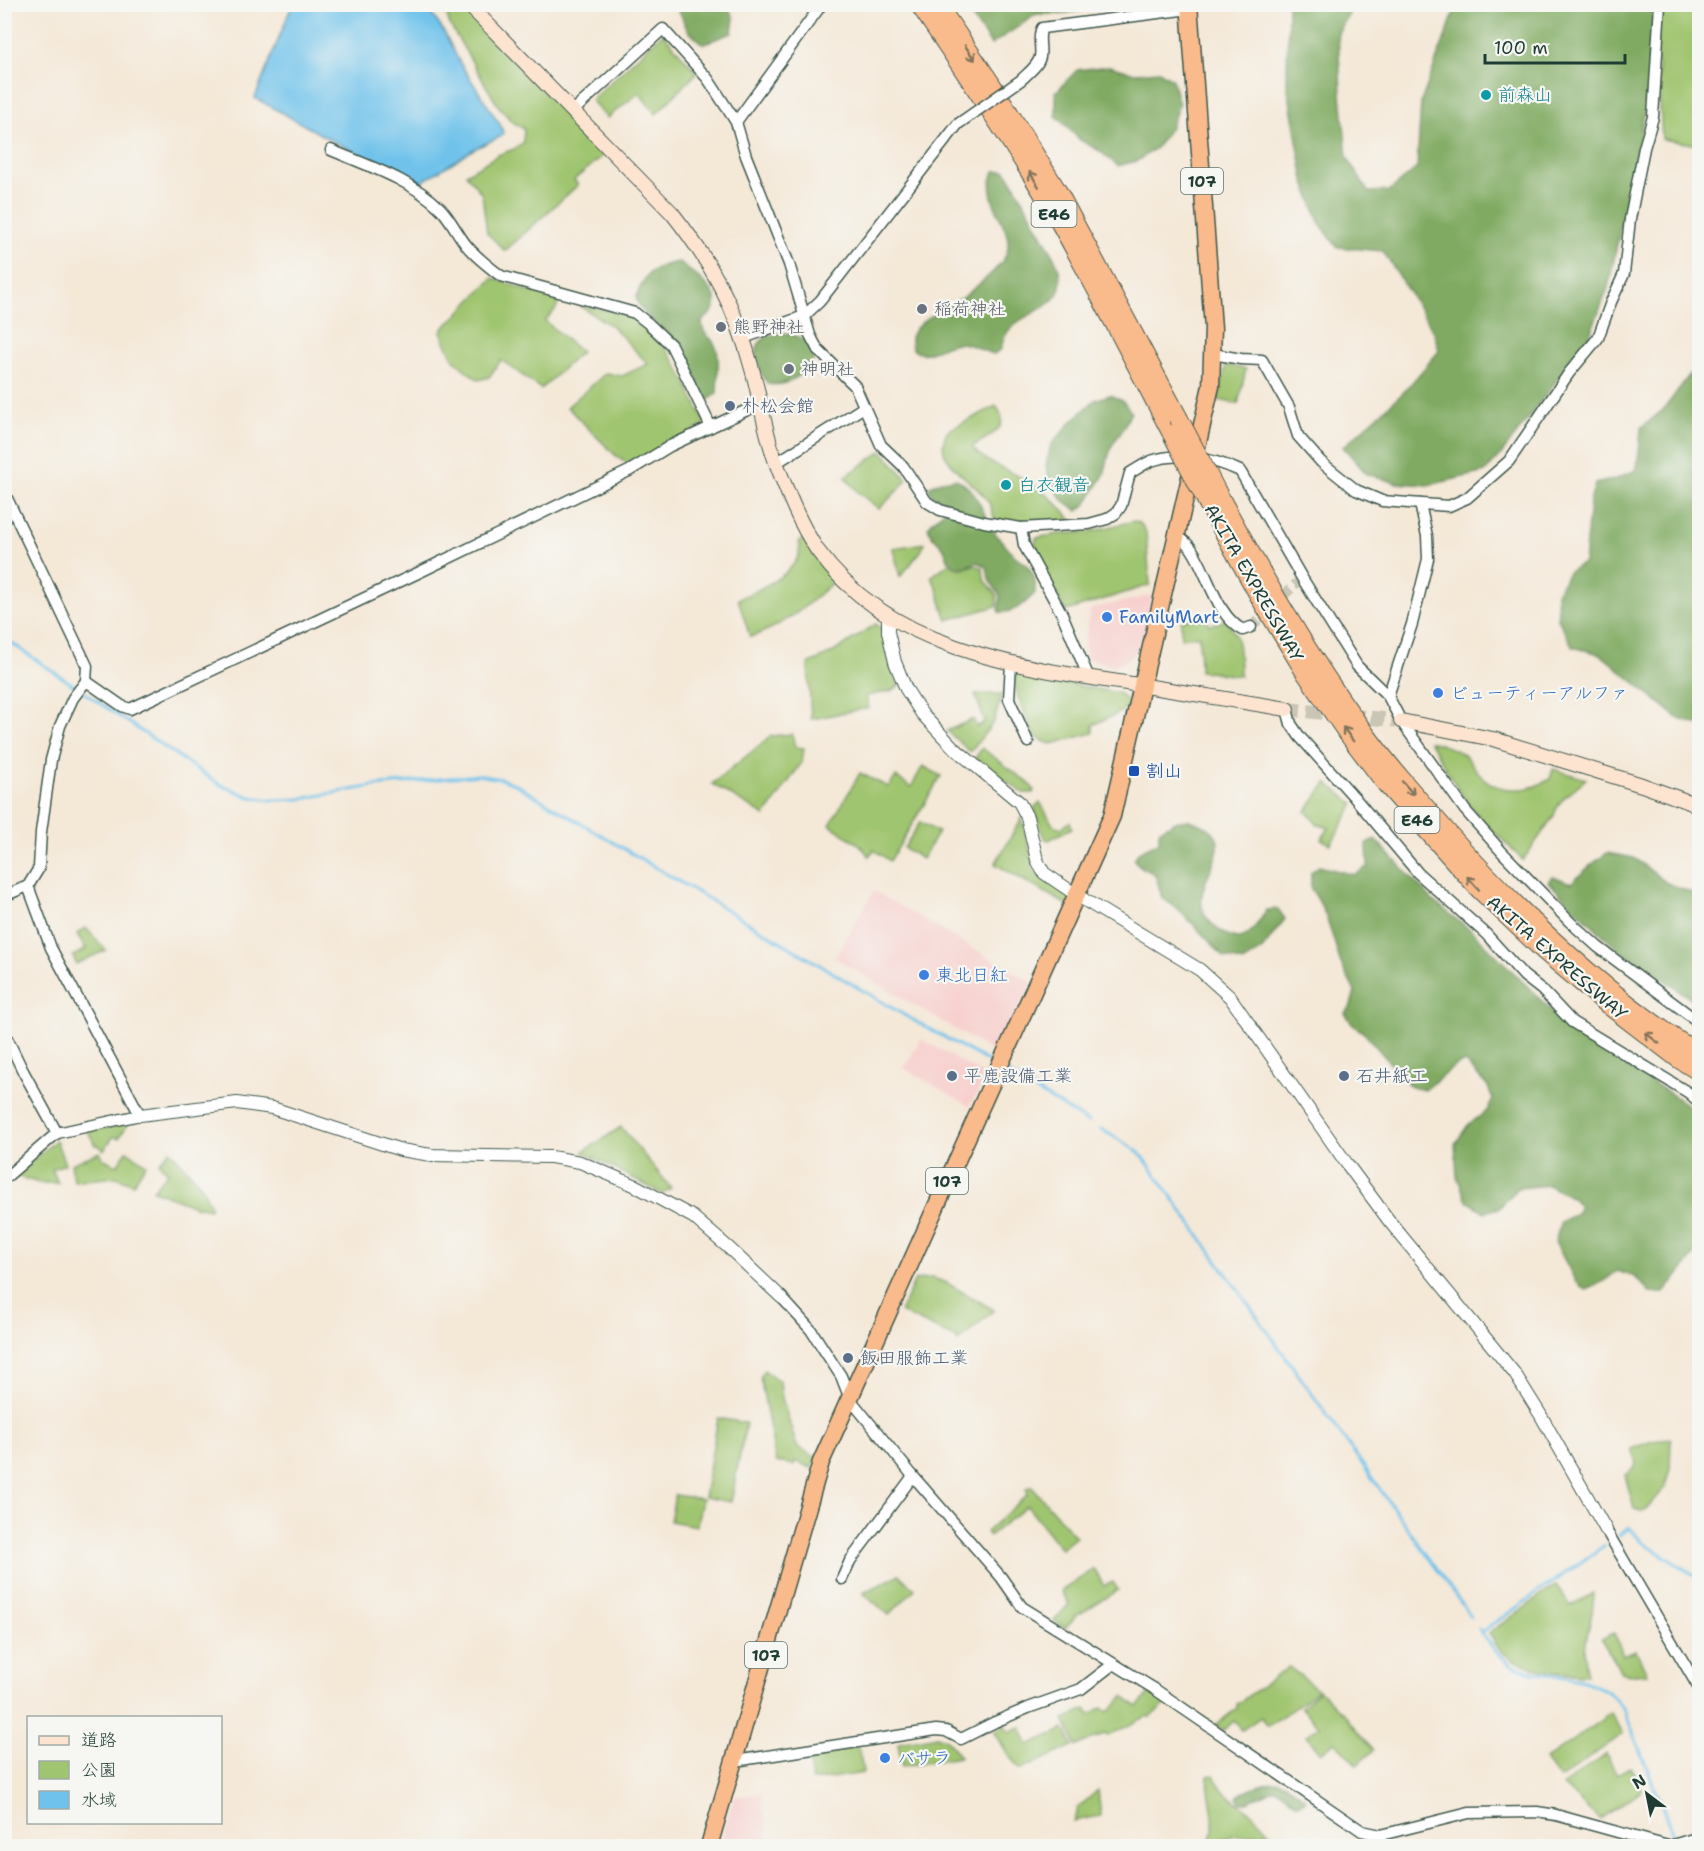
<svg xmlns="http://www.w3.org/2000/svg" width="1704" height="1851" font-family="'Shantell Sans','Klee One',sans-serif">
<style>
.built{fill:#f7d0ce}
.green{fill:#a0c570;stroke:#608152;stroke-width:1.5}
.forest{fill:#80aa62;stroke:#50744b;stroke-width:1.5}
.water{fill:#6fc2eb;stroke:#478090;stroke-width:1.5}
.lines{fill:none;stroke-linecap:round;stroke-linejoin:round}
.stream{stroke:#6fc2eb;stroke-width:3}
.minor-tunnel{stroke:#c9c6b6;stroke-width:10;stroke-dasharray:10 5;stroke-linecap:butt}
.secondary-tunnel{stroke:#c9c6b6;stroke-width:14;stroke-dasharray:14 7;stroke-linecap:butt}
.minor-casing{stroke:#3f574c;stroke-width:13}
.tertiary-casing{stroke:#3f574c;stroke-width:14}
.secondary-casing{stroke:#3f574c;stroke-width:16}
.trunk-casing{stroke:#3f574c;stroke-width:19}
.motorway-casing{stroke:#3f574c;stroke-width:20}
.minor{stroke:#fff;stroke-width:10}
.tertiary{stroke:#fff;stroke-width:12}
.secondary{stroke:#fde4d1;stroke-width:14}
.trunk{stroke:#fabb8c;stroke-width:16}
.motorway{stroke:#fabb8c;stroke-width:18}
.minor-bridge-casing{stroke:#3f574c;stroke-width:13;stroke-linecap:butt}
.motorway-bridge-casing{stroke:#3f574c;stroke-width:20;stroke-linecap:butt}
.minor-bridge{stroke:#fff;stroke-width:10}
.motorway-bridge{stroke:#fabb8c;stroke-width:18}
.oneway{stroke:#82765c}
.culture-dot{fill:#0f9aa8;stroke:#f6f6f2;stroke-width:2}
.worship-dot{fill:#6b7280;stroke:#f6f6f2;stroke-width:2}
.service-dot{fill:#5c6f8a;stroke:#f6f6f2;stroke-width:2}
.shop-dot{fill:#3f7fe0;stroke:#f6f6f2;stroke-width:2}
.transit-dot{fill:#1a4fb4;stroke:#f6f6f2;stroke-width:2}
.labels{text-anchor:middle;stroke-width:4.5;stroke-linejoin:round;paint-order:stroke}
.shield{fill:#f6f6f2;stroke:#60746d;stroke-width:1.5}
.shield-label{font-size:16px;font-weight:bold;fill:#1f3d34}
.culture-label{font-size:18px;fill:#0d838f;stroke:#f6f6f2;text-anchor:start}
.worship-label{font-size:18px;fill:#5b616d;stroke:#f6f6f2;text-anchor:start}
.service-label{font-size:18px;fill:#4e5e75;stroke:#f6f6f2;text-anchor:start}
.street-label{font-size:18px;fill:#1f3d34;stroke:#f6f6f2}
.shop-label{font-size:18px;fill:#366cbe;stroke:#f6f6f2;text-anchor:start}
.transit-label{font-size:18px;fill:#164399;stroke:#f6f6f2;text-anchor:start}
</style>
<rect width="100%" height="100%" fill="#f6f6f2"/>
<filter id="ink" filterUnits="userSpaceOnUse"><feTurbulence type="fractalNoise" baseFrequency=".0167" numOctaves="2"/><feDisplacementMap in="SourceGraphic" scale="12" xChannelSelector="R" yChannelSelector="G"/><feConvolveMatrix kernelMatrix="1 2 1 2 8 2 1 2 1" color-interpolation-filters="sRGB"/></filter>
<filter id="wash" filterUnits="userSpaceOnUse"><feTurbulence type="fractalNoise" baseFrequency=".008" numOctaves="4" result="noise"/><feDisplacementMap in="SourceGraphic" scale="24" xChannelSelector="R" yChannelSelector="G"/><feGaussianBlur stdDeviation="1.35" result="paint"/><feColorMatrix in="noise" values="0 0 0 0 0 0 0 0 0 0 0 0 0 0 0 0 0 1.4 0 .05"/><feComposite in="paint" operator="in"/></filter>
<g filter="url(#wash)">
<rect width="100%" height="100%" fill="#f4e8d7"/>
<g class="built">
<path d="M1153 595 1144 643 1141 649 1125 661 1114 666 1088 659 1084 648 1090 609Z"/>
<path d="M874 891 1033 983 998 1055 835 958Z"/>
<path d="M921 1039 987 1076 970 1106 904 1068Z"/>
<path d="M761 1793 769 1846H719L734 1797Z"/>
</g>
<g class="green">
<path d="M444 5H461L604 155 574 180 578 185 505 251 487 233 482 194 466 174 498 155 514 149 523 143 524 129 512 122 497 104 450 25Z"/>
<path d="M1654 5H1699V145L1662 139Z"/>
<path d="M663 33 697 73 656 114 639 93 607 118 591 100Z"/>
<path d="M493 278 529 291 560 300 555 310 545 321 581 352 541 389 501 360 489 377 479 380C453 362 452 360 441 331Z"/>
<path d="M580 306C600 308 624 311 641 324 674 347 688 389 706 424L631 465 615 455 567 407 606 373 622 376 648 364 612 326Z"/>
<path d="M1226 365 1246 369 1238 404 1218 400Z"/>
<path d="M996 406C1014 429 987 436 972 447 984 462 1003 468 1020 477 1040 488 1057 501 1071 520L1043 524 995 521C993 515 992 508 989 503 977 480 926 461 949 430Z"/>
<path d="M882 451 907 479 900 488 879 509 858 492 845 477Z"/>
<path d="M1134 521 1141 524 1146 532 1150 585 1066 611C1059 598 1035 561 1034 548 1034 546 1036 539 1036 538L1058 534 1088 532Z"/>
<path d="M804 539 825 571 835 580C808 605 786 625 750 637L738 599C760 589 806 571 799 541Z"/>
<path d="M925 543 921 551 900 577 893 548Z"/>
<path d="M948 564 961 569 975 565 983 568 984 579 997 595V606L947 620 936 586 931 577Z"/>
<path d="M1205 615 1209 625 1226 620C1242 640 1239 652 1240 676L1200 671 1199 636 1181 638V621Z"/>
<path d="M876 624 884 630 891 668 899 686 891 691 866 696 869 708 811 719 808 664 832 653Z"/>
<path d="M1016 674 1119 693 1128 702 1129 705 1121 712 1093 725V733L1052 744 1045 742 1034 735 1018 697 1015 684Z"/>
<path d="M975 694H1002L994 722 970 752 947 731 973 719 977 727 985 722Z"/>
<path d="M792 734 795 747 804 748 802 762 765 816 712 784 771 736Z"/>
<path d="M1429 741C1441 744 1453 748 1464 755 1472 761 1475 771 1482 777 1500 794 1530 792 1550 779L1553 769 1586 779C1574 789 1557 800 1554 816L1523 860 1484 822 1465 800Z"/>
<path d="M982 748 1030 784 1034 790 1033 793H1023L975 758Z"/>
<path d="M923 766 941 776 890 861 874 850 869 856 859 844 830 825 860 773 888 787 896 777 911 787Z"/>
<path d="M1327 783 1354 804 1331 844 1321 839 1329 828 1317 824 1306 811Z"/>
<path d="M1040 802 1053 825 1061 828 1070 822 1072 828 1049 840 1044 838 1035 812V807Z"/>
<path d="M1022 818 1034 868 1039 875 1072 896 1067 905 995 864Z"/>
<path d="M920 822 938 832 922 859 904 848Z"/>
<path d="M86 928 106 950 76 964 73 956 86 949 77 934Z"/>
<path d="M128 1124 119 1138 113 1137 104 1150 98 1145H95L88 1131Z"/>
<path d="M621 1127 671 1188 662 1194 583 1152Z"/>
<path d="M56 1140 65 1164 52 1169 58 1183H39L16 1176Z"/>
<path d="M170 1150 202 1187 211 1207 209 1209 195 1206 153 1190 168 1172 159 1163Z"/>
<path d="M127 1151 146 1164 133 1184 117 1177 74 1181 71 1164 100 1152 102 1158 117 1165Z"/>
<path d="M932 1278 945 1282 994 1310 958 1342 955 1338 900 1312 915 1280Z"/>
<path d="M764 1370 780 1382 782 1398 797 1447 817 1458 811 1468 795 1461 794 1465 776 1462 760 1376Z"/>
<path d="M718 1418 746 1423 731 1502 704 1497Z"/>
<path d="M1671 1439 1670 1468 1665 1488 1646 1510 1641 1511 1634 1509 1625 1475 1634 1468 1636 1463 1631 1449 1652 1441Z"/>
<path d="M1031 1486 1076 1537 1061 1549 1027 1506 989 1536 986 1532 1028 1494 1026 1489Z"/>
<path d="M675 1495 702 1499 697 1526 670 1521Z"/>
<path d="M1094 1569 1104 1586 1113 1582 1118 1590 1077 1615 1065 1628 1054 1621 1069 1604 1061 1591Z"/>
<path d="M899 1575 915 1589 889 1615 863 1593Z"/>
<path d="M1556 1585 1571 1606 1594 1593C1594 1620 1579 1648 1587 1675 1563 1674 1525 1670 1506 1655 1498 1650 1494 1641 1489 1633Z"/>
<path d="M1614 1633 1623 1655 1636 1650 1647 1674 1634 1675 1621 1672 1601 1639Z"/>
<path d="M1289 1667 1319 1690 1268 1726 1261 1717 1242 1730 1234 1721 1224 1730 1216 1725 1237 1708V1704Z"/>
<path d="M1320 1691 1344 1714 1374 1750 1357 1765 1335 1742 1321 1753 1306 1736 1319 1726 1301 1707Z"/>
<path d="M1151 1692 1166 1704 1150 1718 1147 1716 1108 1736 1104 1734 1076 1746 1064 1719 1086 1709 1090 1715 1102 1707 1108 1712 1124 1696 1137 1707Z"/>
<path d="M1611 1713 1623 1734 1559 1779 1545 1760Z"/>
<path d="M1005 1725 1008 1732 1021 1727 1029 1745 1064 1729 1073 1746 1020 1770 1007 1753 994 1730Z"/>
<path d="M937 1736 947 1740 960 1757 902 1767 898 1743Z"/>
<path d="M859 1747 863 1773 812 1781 808 1755Z"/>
<path d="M1606 1754 1617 1774 1630 1767 1643 1789 1601 1819 1591 1812 1563 1785Z"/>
<path d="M1214 1775C1223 1796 1234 1799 1250 1812 1257 1818 1264 1826 1270 1833L1231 1836 1209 1845C1219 1822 1208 1799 1208 1776Z"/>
<path d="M1098 1790 1101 1816 1073 1821 1079 1807Z"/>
</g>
<g class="forest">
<path d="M1103 4 1104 7 1060 14H1037L991 45 964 5Z"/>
<path d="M663 5H727L734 18 732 33 703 44C698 40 692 35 688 30 679 16 685 9 663 5Z"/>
<path d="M1288 5H1354L1338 33 1341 93 1347 157 1368 192 1389 191 1417 168 1421 102 1457 5H1653V73L1608 288 1589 337 1500 456 1485 472 1429 485 1397 483 1367 474 1343 447 1403 393 1439 351 1433 330 1383 251 1337 247 1319 222 1304 180 1287 83Z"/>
<path d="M1109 66 1135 73 1159 71 1172 79 1179 104 1170 129 1156 148 1137 161 1118 166 1098 150 1080 140 1056 116V92L1077 70Z"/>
<path d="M994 171H1006C1017 188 1026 206 1036 224 1047 246 1077 283 1049 303 1028 320 1007 318 1001 349L994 354C982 351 971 343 959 343 946 343 930 356 919 353 915 352 911 348 911 343 907 323 950 307 963 297 975 288 996 271 1004 259 1021 230 979 206 994 171Z"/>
<path d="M679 262C698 279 736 298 702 321 703 338 709 333 715 345 721 356 717 380 717 393L710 399 703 400C697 379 690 357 674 340 661 326 644 318 636 299 644 273 652 266 679 262Z"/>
<path d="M782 333 792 334 813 344 817 355C805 372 790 388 768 384 752 361 748 337 782 333Z"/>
<path d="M1699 362V725L1679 719 1600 654 1573 647 1558 619 1557 593 1568 572 1584 563 1590 502 1595 484 1616 479 1636 470 1639 452 1641 428 1664 409Z"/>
<path d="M1110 395 1123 401 1131 412 1124 427 1111 447 1104 475 1086 504 1078 511 1063 500 1051 484 1046 465 1051 445 1074 419 1095 400Z"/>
<path d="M956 479C982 492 982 519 999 538 1004 544 1009 550 1014 555 1022 562 1029 565 1033 575 1036 580 1035 588 1035 593 1026 603 1013 614 999 612L1000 595 989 579 987 567 977 562C967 567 958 570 949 561 946 557 946 551 943 547 936 537 933 542 928 527 932 520 941 515 947 508L946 502 932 495 928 487 941 481Z"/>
<path d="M1189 820C1198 823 1212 827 1216 836 1229 861 1176 898 1218 929 1224 933 1231 938 1238 938 1250 939 1260 919 1267 910L1278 909 1285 919 1261 951 1243 962 1224 957 1193 924 1175 907 1162 898 1157 879 1153 873 1142 868 1134 860 1138 852 1159 842V831L1174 822Z"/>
<path d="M1376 840 1433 901 1472 931 1556 1015 1588 1041 1699 1112V1250L1664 1293H1651L1635 1277 1617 1271 1604 1281 1586 1290 1576 1282 1555 1242 1561 1222 1576 1213 1580 1207 1573 1198 1548 1185 1518 1188 1499 1208 1485 1212 1467 1201 1457 1177 1455 1144 1468 1125 1487 1111 1493 1099 1488 1087 1465 1062 1456 1065 1425 1090 1411 1087 1365 1034 1352 1024 1345 1013 1350 1008 1355 992C1350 981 1343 970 1339 958 1332 934 1326 909 1311 889V872L1319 866 1355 875 1368 866 1367 844Z"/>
<path d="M1607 853 1634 858 1667 883 1699 896V1004L1614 946 1548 882 1552 876 1571 883 1592 864Z"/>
<path d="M1277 1781 1286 1784 1305 1798V1801L1299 1804C1288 1801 1287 1791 1274 1789L1248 1802H1240L1237 1797C1242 1790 1268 1782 1277 1781Z"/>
</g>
<path class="water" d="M292 5H425L443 30 460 63 501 126 503 133 500 137 474 149 420 183 329 139 255 98Z"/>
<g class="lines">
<g class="stream">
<path d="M4 638 219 784 250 797 271 800 300 799 374 786 478 775 501 779 515 784 904 1015 991 1063"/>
<path d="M1007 1073 1088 1122"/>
<path d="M1101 1129 1136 1150 1144 1158 1471 1617"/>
<path d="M1619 1535 1630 1528 1642 1542 1700 1579"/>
<path d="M1479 1629C1490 1644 1501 1660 1518 1668 1525 1671 1534 1672 1541 1673 1574 1679 1604 1679 1624 1710L1676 1842"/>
<path d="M1482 1632 1605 1545"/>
</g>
</g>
</g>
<g filter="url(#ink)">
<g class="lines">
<path class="minor-tunnel" d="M1251 627 1302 578"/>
<path class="secondary-tunnel" d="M1287 709 1401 721"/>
<defs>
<g id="minor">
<path d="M1021 80C1027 74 1038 66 1040 57 1042 47 1037 37 1042 28L1189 9"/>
<path d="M572 112 663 29 708 79 736 122 746 156 789 264 810 335 818 350 855 386 881 445 903 466 927 502 940 510 984 522 1021 528 1089 524 1107 519 1116 513 1121 506 1130 473C1137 469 1144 464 1151 461 1179 451 1214 459 1240 471L1302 578 1357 666 1388 696 1401 721 1465 810 1502 852 1570 922 1598 947 1700 1023"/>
<path d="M736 122 822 4"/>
<path d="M331 150C368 166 410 179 440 208 451 219 457 234 467 246 477 258 489 267 501 276L635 313 649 324 671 345 711 427"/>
<path d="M744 338 804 316 820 301 958 124"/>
<path d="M1213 354 1241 359 1262 360 1289 407 1298 436 1321 462 1356 490 1382 501 1449 506 1467 498 1509 461 1569 373 1598 338 1611 302 1624 274 1630 219 1644 148 1653 117 1660 4"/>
<path d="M776 463 864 407"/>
<path d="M4 492 87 666 86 681 73 698 60 726 51 760 41 832 39 868 28 886 4 896"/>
<path d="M1021 528 1024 545 1062 614 1089 678"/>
<path d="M1177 535C1181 539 1187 543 1191 548 1208 572 1216 616 1243 630L1251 627"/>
<path d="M1011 663 1009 699 1028 742"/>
<path d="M86 681 122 706 130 709 422 571 629 471 670 446 760 404"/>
<path d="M1388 696 1412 624 1428 559 1427 536 1420 504"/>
<path d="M1287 709 1291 724 1300 737 1354 797 1418 873 1486 934 1524 976 1542 990 1572 1022 1689 1093 1700 1103"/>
<path d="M4 1032 23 1071 57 1133"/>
<path d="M4 1179 57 1133 140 1115 51 948 28 886"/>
<path d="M782 1298 811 1330 841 1376 850 1399 913 1476 1001 1577 1022 1607 1153 1688 1362 1831 1381 1835 1469 1813 1537 1812 1556 1815 1668 1846"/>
<path d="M1606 1530 1700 1690"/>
<path d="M842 1579 850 1561 913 1476"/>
<path d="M735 1761 936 1730 946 1731 961 1739 995 1722 1028 1708 1081 1689 1112 1665"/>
<path d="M1379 1846 1381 1835"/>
<path d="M1669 1846 1700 1837"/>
</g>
<g id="tertiary">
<path d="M888 614V632L895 662 906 689 922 714 953 747 1019 802 1027 817 1037 860 1044 873 1078 896 1200 970 1230 997 1347 1164 1390 1222 1515 1374 1540 1414 1606 1530"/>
<path d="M140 1115 237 1103 272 1108 401 1150 431 1155 551 1157 580 1162 634 1185 693 1217 730 1249 782 1298"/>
</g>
<g id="secondary">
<path d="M468 4 672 213C711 262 736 308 752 369 761 401 765 434 777 465 788 494 800 525 818 551 891 652 1025 668 1139 685 1189 693 1238 701 1287 709"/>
<path d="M1401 721 1493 739 1642 785 1700 806"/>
</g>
<path id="trunk" d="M709 1846 821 1462 1112 816 1211 386 1213 328 1189 4"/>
<g id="motorway">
<path d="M919 4C963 69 1007 133 1047 200 1091 276 1131 355 1172 434"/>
<path d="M937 4 990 82 1058 192 1178 417"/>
<path d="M1217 492C1261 573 1307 654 1361 728 1388 765 1418 799 1448 833 1522 916 1606 995 1700 1055"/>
<path d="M1208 504 1263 603 1305 672 1348 734 1386 784 1480 890 1543 950 1607 1004 1679 1059 1700 1072"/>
</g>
</defs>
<use href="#minor" class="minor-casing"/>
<use href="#tertiary" class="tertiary-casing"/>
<use href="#secondary" class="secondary-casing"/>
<use href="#trunk" class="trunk-casing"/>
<use href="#motorway" class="motorway-casing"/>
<use href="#minor" class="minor"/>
<use href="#tertiary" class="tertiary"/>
<use href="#secondary" class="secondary"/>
<use href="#trunk" class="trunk"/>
<use href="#motorway" class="motorway"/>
<defs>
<path id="minor-bridge" d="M958 124 1021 80"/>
<g id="motorway-bridge">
<path d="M1178 417 1217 492"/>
<path d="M1172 434 1208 504"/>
</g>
</defs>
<use href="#minor-bridge" class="minor-bridge-casing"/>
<use href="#motorway-bridge" class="motorway-bridge-casing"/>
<use href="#minor-bridge" class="minor-bridge"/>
<use href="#motorway-bridge" class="motorway-bridge"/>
</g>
<defs><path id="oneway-shaft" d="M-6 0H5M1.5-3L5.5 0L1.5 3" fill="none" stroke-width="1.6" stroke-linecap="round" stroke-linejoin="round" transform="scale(1.5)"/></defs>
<g class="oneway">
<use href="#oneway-shaft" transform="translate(970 53) rotate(56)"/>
<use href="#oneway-shaft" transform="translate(1034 179) rotate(-122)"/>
<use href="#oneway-shaft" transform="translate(1348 734) rotate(-126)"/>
<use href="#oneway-shaft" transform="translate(1408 788) rotate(48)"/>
<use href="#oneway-shaft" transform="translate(1473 883) rotate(-132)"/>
<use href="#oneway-shaft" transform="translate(1652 1038) rotate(-143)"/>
</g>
</g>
<g class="culture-dot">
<circle cx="1486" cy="95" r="6"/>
<circle cx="1006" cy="485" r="6"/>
</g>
<g class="worship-dot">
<circle cx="922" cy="309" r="6"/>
<circle cx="721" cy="327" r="6"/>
<circle cx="789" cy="369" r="6"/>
</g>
<g class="service-dot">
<circle cx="730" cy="406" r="6"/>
<circle cx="952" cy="1076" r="6"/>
<circle cx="1344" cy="1076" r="6"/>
<circle cx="848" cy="1358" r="6"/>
</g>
<g class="shop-dot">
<circle cx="1107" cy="617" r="6"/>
<circle cx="1438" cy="693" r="6"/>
<circle cx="924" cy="975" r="6"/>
<circle cx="885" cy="1758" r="6"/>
</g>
<rect class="transit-dot" x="1128" y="765" width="12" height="12" rx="3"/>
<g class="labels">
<g class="shield">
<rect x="1181" y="168" width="42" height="26" rx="4.5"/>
<rect x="1031.5" y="201" width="45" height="26" rx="4.5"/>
<rect x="1394.5" y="807" width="45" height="26" rx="4.5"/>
<rect x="926" y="1168" width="42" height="26" rx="4.5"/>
<rect x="745" y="1642" width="42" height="26" rx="4.5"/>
</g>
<g class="shield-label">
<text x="1202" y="187">107</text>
<text x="1054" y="220">E46</text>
<text x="1417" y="826">E46</text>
<text x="947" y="1187">107</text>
<text x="766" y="1661">107</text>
</g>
<g class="culture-label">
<text x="1498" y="101">前森山</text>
<text x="1018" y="491">白衣観音</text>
</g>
<g class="worship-label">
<text x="934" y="315">稲荷神社</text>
<text x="733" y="333">熊野神社</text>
<text x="801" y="375">神明社</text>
</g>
<g class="service-label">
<text x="742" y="412">朴松会館</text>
<text x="964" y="1082">平鹿設備工業</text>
<text x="1356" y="1082">石井紙工</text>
<text x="860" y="1364">飯田服飾工業</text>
</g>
<g class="street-label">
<text transform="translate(1254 583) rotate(60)" y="6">AKITA EXPRESSWAY</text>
<text transform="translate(1557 958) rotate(41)" y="6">AKITA EXPRESSWAY</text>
</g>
<g class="shop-label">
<text x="1119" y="623">FamilyMart</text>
<text x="1450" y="699">ビューティーアルファ</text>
<text x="936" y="981">東北日紅</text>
<text x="897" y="1764">バサラ</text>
</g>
<g class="transit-label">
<text x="1146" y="777">割山</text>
</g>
</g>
<rect width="1704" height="1851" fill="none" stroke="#f6f6f2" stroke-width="24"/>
<rect x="27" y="1716" width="195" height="108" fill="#f6f6f2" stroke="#a0aca6" stroke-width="1.5"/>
<rect x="39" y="1736" width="30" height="9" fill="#fde4d1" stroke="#a0aca6" stroke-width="1.5"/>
<text x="81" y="1746" font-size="18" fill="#1f3d34">道路</text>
<rect x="39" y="1761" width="30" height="18" fill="#a0c570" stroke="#a0aca6" stroke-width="1.5"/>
<text x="81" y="1776" font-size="18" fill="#1f3d34">公園</text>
<rect x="39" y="1791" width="30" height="18" fill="#6fc2eb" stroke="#a0aca6" stroke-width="1.5"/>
<text x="81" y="1806" font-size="18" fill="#1f3d34">水域</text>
<g transform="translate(1647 1794) rotate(328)" stroke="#f6f6f2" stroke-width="4.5" paint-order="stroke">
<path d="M0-4.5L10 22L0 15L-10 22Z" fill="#1f3d34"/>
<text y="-9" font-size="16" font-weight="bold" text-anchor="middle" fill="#1f3d34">N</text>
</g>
<path d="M1485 54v9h140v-9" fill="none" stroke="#1f3d34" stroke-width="3"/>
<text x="1494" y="54" font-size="18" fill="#1f3d34" stroke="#f6f6f2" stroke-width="4.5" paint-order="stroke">100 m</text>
</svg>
